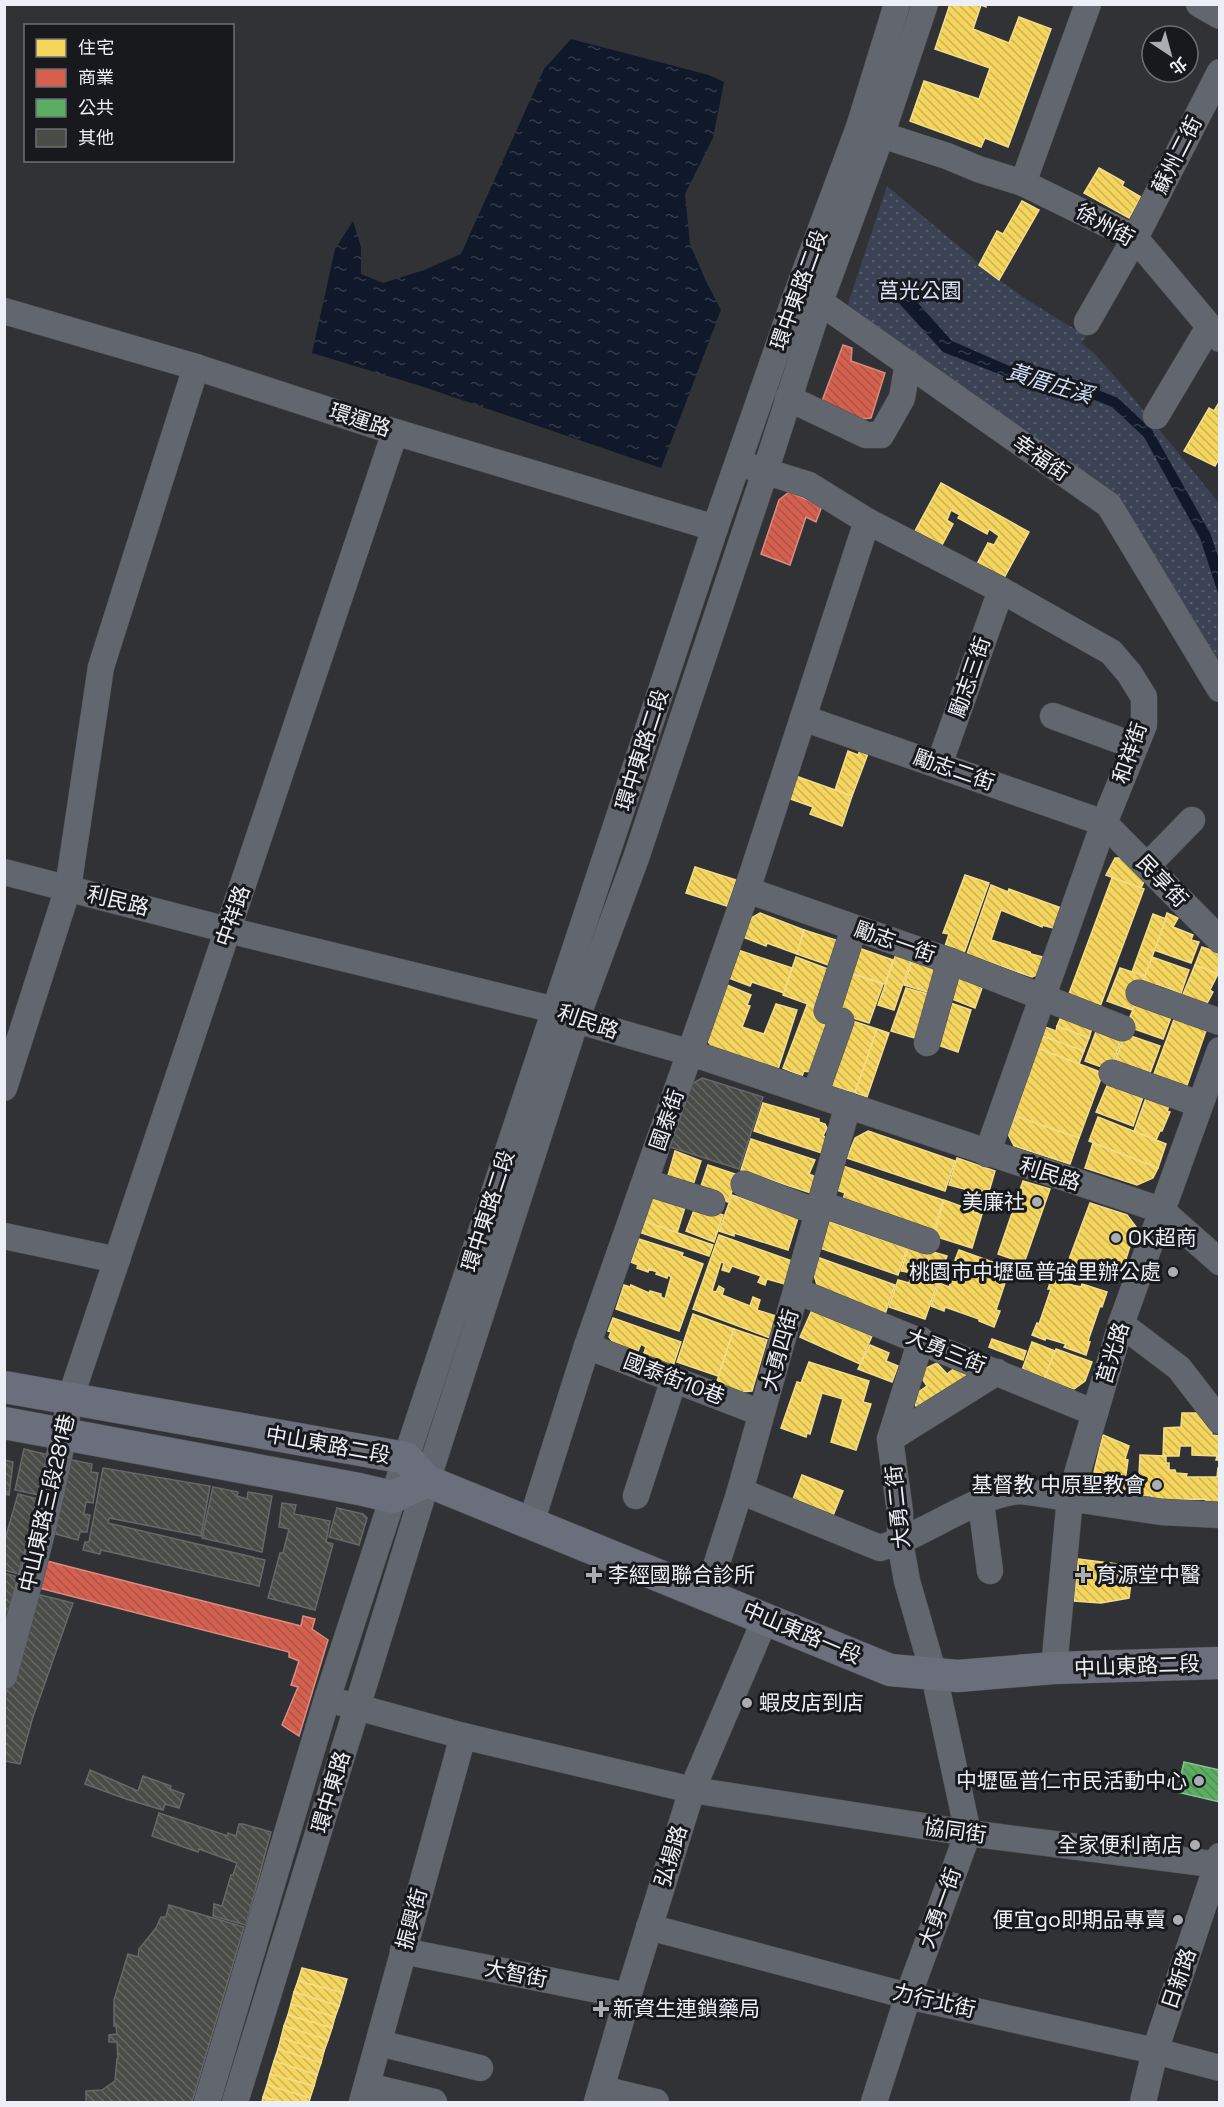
<svg xmlns="http://www.w3.org/2000/svg" width="1224" height="2107" font-family="'Space Grotesk','Noto Sans TC',sans-serif">
<style>
.park{fill:url(#park-dots)}
.water{fill:url(#water-ripples)}
.homes{fill:url(#homes-back-hatch);stroke:#f3dd8a;stroke-width:1.5}
.shops{fill:url(#shops-back-hatch);stroke:#dd8b7f;stroke-width:1.5}
.public{fill:url(#public-back-hatch);stroke:#86c28d;stroke-width:1.5}
.building{fill:url(#building-back-hatch);stroke:#676868;stroke-width:1.5}
.lines{fill:none;stroke-linecap:round;stroke-linejoin:round}
.minor-casing{stroke:#4f5054;stroke-width:27}
.major-casing{stroke:#4f5054;stroke-width:33}
.minor{stroke:#62666e;stroke-width:26}
.major{stroke:#6b6f7b;stroke-width:32}
.poi-dot{fill:#aaadb2;stroke:#17191d;stroke-width:2}
.labels{text-anchor:middle;stroke-width:6;stroke-linejoin:round;paint-order:stroke}
.street-label{font-size:21px;fill:#eceff5;stroke:#17191d}
.park-label{font-size:21px;fill:#d9e3f6;stroke:#17191d}
.poi-label{font-size:21px;fill:#eceff5;stroke:#17191d;text-anchor:end}
.water-label{font-size:22px;font-style:italic;fill:#d0defb;stroke:#17191d}
</style>
<defs>
<pattern id="park-dots" width="8" height="8" patternUnits="userSpaceOnUse" patternTransform="scale(1.5)"><rect width="8" height="8" fill="#3a4254"/><path d="M2 2h.1M6 6h.1" fill="none" stroke="#575e6d" stroke-width="1.8" stroke-linecap="round"/></pattern>
<pattern id="water-ripples" width="26" height="14" patternUnits="userSpaceOnUse" patternTransform="scale(1.5)"><rect width="26" height="14" fill="#10192a"/><path d="M2 4q2-2 4 0t4 0M15 11q2-2 4 0t4 0" fill="none" stroke="#333b4a"/></pattern>
<pattern id="homes-back-hatch" width="6" height="6" patternUnits="userSpaceOnUse" patternTransform="scale(1.5)"><rect width="6" height="6" fill="#f6d55c"/><path d="M-1 5l2 2M0 0l6 6M5-1l2 2" fill="none" stroke="#cab258"/></pattern>
<pattern id="shops-back-hatch" width="6" height="6" patternUnits="userSpaceOnUse" patternTransform="scale(1.5)"><rect width="6" height="6" fill="#d6604d"/><path d="M-1 5l2 2M0 0l6 6M5-1l2 2" fill="none" stroke="#a4584c"/></pattern>
<pattern id="public-back-hatch" width="6" height="6" patternUnits="userSpaceOnUse" patternTransform="scale(1.5)"><rect width="6" height="6" fill="#5aae61"/><path d="M-1 5l2 2M0 0l6 6M5-1l2 2" fill="none" stroke="#548f5a"/></pattern>
<pattern id="building-back-hatch" width="6" height="6" patternUnits="userSpaceOnUse" patternTransform="scale(1.5)"><rect width="6" height="6" fill="#4a4c48"/><path d="M-1 5l2 2M0 0l6 6M5-1l2 2" fill="none" stroke="#646663"/></pattern>
</defs>
<rect width="100%" height="100%" fill="#303236"/>
<path class="park" d="M887 186 999 280 1029 301 1086 336 1081 343 1094 353 1130 394 1219 503V673L1149 553 846 310Z"/>
<g class="water">
<path d="M571 39 709 75 724 82 713 138 685 194 690 244 706 281 721 310 661 468 424 387 312 353 335 249 353 221 361 247V274L383 283 424 270 461 254 544 69Z"/>
<path d="M909 293 952 341 1021 371 1078 382 1118 398 1152 430 1210 533 1219 559V596L1200 538 1144 437 1112 407 1077 393 1019 382 943 352 898 302Z"/>
</g>
<g class="homes">
<path d="M950 4H986V7L981 5 973 29 1009 43 1019 17 1051 29 1008 147 985 138 981 147 910 121 924 81 979 99 990 68 935 49Z"/>
<path d="M1099 168 1124 182 1122 186 1141 197 1129 218 1084 193Z"/>
<path d="M1022 201 1039 210 999 280 979 265 997 231 1003 234Z"/>
<path d="M1220 401V457L1215 466 1184 451 1209 408 1214 411Z"/>
<path d="M941 483 1029 532 1004 578 977 564 988 543 994 545 999 536 989 529 987 534 958 518 960 515 951 510 947 520 953 524 942 545 915 531Z"/>
<path d="M861 748 869 751 852 796 835 790 848 751 858 755Z"/>
<path d="M793 775 852 796 842 826 810 814 813 807 785 797Z"/>
<path d="M1115 858H1120L1131 863 1146 877 1141 888 1106 875Z"/>
<path d="M695 867 736 880 727 906 686 893Z"/>
<path d="M965 875 989 883 963 956 944 949 949 934 943 933Z"/>
<path d="M1112 878 1144 889 1098 1012 1067 999Z"/>
<path d="M991 885 1008 892 1009 889 1064 909 1057 929 1042 925V927L1001 910 991 940 1030 952 1031 954 1047 958 1042 973 1032 977 967 954Z"/>
<path d="M760 913 804 930 797 954 767 943 766 946 743 937 751 918Z"/>
<path d="M1167 913 1178 918 1173 927 1193 935 1191 940 1199 942 1191 963 1154 950Z"/>
<path d="M1153 914 1166 919 1145 976 1132 972Z"/>
<path d="M804 930 842 942 834 967 797 954Z"/>
<path d="M856 947 893 960 885 984 848 972Z"/>
<path d="M1202 947 1211 950 1213 947 1220 953 1218 974 1195 965Z"/>
<path d="M738 950 792 968 784 993 752 982 750 986 729 978Z"/>
<path d="M896 954 911 960 894 1010 878 1005Z"/>
<path d="M796 957 828 969 816 1007 783 995Z"/>
<path d="M1152 957 1189 970 1179 999 1171 996 1173 990 1156 984 1154 989 1142 984Z"/>
<path d="M912 960 942 971 934 994 904 985Z"/>
<path d="M1195 965 1218 974 1210 990 1213 992 1205 1007 1181 999Z"/>
<path d="M1120 968 1145 976 1132 1010 1107 1001Z"/>
<path d="M850 973 883 984 869 1023 837 1013Z"/>
<path d="M955 975 983 985 975 1008 947 997Z"/>
<path d="M727 985 751 995 747 1005 750 1006 742 1027 764 1034 776 1004 797 1010 778 1069 714 1049 707 1040Z"/>
<path d="M906 988 932 995 918 1039 891 1031Z"/>
<path d="M945 1001 971 1010 958 1052 932 1043Z"/>
<path d="M807 1005 831 1013 809 1072 804 1071 802 1076 783 1068Z"/>
<path d="M1135 1005 1173 1012 1163 1039 1126 1026Z"/>
<path d="M1062 1014 1093 1025 1089 1038 1057 1026Z"/>
<path d="M1176 1014 1208 1025 1185 1091 1152 1079Z"/>
<path d="M850 1020 877 1029 855 1093 829 1085Z"/>
<path d="M1057 1026 1089 1038 1084 1051 1042 1036 1045 1027 1056 1031Z"/>
<path d="M877 1029 889 1033 867 1097 855 1093Z"/>
<path d="M1097 1029 1122 1038 1110 1070 1085 1061Z"/>
<path d="M1125 1034 1160 1046 1147 1081 1112 1069Z"/>
<path d="M1042 1036 1084 1051 1079 1064 1037 1048Z"/>
<path d="M1037 1048 1103 1073 1079 1138 1015 1116Z"/>
<path d="M1109 1081 1144 1094 1133 1126 1096 1112Z"/>
<path d="M1147 1095 1170 1104 1167 1111 1170 1112 1162 1131H1160L1156 1140 1134 1131Z"/>
<path d="M763 1103 819 1119V1122L825 1124 827 1128 823 1136 829 1139 825 1154 754 1131Z"/>
<path d="M1015 1116 1079 1138 1070 1164 1014 1146 1008 1134Z"/>
<path d="M1098 1117 1166 1144 1158 1168 1089 1141Z"/>
<path d="M868 1131 955 1161 945 1191 847 1158 855 1138Z"/>
<path d="M751 1139 815 1160 809 1174 818 1178 814 1194 741 1170Z"/>
<path d="M1093 1143 1158 1168 1153 1178 1137 1185 1085 1168Z"/>
<path d="M675 1151 701 1161 692 1188 667 1179Z"/>
<path d="M957 1158 995 1171 988 1195 979 1193 973 1212 982 1214 972 1248 934 1236 944 1200 963 1207 968 1190 949 1185Z"/>
<path d="M708 1165 738 1175 728 1202 699 1192Z"/>
<path d="M843 1166 943 1200 933 1235 842 1202 845 1193 837 1190Z"/>
<path d="M1023 1181 1050 1189 1024 1263 998 1254Z"/>
<path d="M652 1193 686 1204 677 1233 643 1221Z"/>
<path d="M732 1195 798 1218 788 1250 734 1233V1236L719 1231Z"/>
<path d="M1090 1203 1127 1215 1136 1227 1120 1278 1068 1262Z"/>
<path d="M696 1205 723 1215 714 1242 686 1231Z"/>
<path d="M643 1221 713 1245 709 1256 639 1232Z"/>
<path d="M828 1221 907 1248 898 1275 820 1248Z"/>
<path d="M719 1235 792 1261 785 1284 767 1279 765 1285 758 1282 761 1276 732 1266 729 1272 722 1270 724 1263 721 1262 712 1291 716 1292 719 1286 724 1289 722 1295 750 1306 753 1297 760 1300 757 1310 776 1316 770 1338 693 1309Z"/>
<path d="M639 1239 683 1253 682 1256 703 1264 679 1331 616 1309 624 1285 630 1287 631 1285 649 1293 650 1291 661 1294V1297L665 1299 671 1277 668 1275 667 1278 656 1274 657 1272 649 1269 648 1272 637 1268 638 1265 631 1262Z"/>
<path d="M909 1245 947 1256 925 1319 889 1307 898 1280 909 1283 912 1273 901 1271Z"/>
<path d="M959 1250 998 1264 999 1261 1014 1267 1010 1278 1007 1277 996 1310 1000 1311 994 1327 979 1321V1319L945 1307 944 1311 931 1306 939 1283 949 1287 958 1261 955 1260Z"/>
<path d="M817 1257 895 1285 885 1314 818 1288 813 1272Z"/>
<path d="M1051 1280 1081 1287 1082 1284 1107 1292 1102 1307 1100 1306 1088 1341 1090 1342 1086 1355 1064 1347 1066 1344 1046 1338 1045 1340 1032 1335 1037 1323 1039 1324 1051 1289H1048Z"/>
<path d="M812 1310 872 1336 860 1364 800 1337Z"/>
<path d="M693 1314 734 1329 718 1376 677 1362Z"/>
<path d="M613 1318 681 1342 672 1369 642 1358 646 1347 641 1344 636 1356 616 1346 609 1337 611 1332 608 1331Z"/>
<path d="M734 1329 767 1340 752 1391 739 1392 716 1384Z"/>
<path d="M992 1339 1026 1351 1023 1360 989 1347Z"/>
<path d="M1032 1342 1055 1351 1044 1379 1022 1370Z"/>
<path d="M870 1345 889 1353 886 1361 898 1366 892 1382 858 1369Z"/>
<path d="M1056 1349 1092 1362 1085 1381 1074 1389 1044 1379Z"/>
<path d="M809 1362 869 1381 863 1402 871 1404 856 1450 831 1442 843 1399 822 1393 810 1434 807 1433 806 1437 781 1428 797 1382 801 1383Z"/>
<path d="M937 1363 947 1374 956 1367 965 1370 973 1383 920 1412 914 1403 918 1400 914 1395 927 1386 921 1377 924 1369Z"/>
<path d="M1182 1413H1205L1211 1423 1212 1435 1219 1436 1220 1460H1216L1217 1456 1192 1455V1446H1180L1179 1456H1163L1164 1428 1181 1427Z"/>
<path d="M1103 1435 1129 1446 1125 1459 1128 1460 1125 1481H1128L1123 1495 1101 1491 1094 1484V1472Z"/>
<path d="M1140 1455 1166 1456V1463H1169V1470H1175L1176 1473 1187 1474 1186 1477H1217L1218 1468 1220 1467V1502H1205L1206 1499 1152 1500V1496H1138Z"/>
<path d="M802 1475 843 1491 832 1518 792 1502Z"/>
<path d="M1078 1559 1133 1566 1129 1598 1101 1603 1074 1601Z"/>
<path d="M302 1968 347 1979 343 1993 298 1981Z"/>
<path d="M298 1981 343 1993 339 2006 294 1992Z"/>
<path d="M294 1992 339 2006 335 2017 291 2004Z"/>
<path d="M291 2004 335 2017 332 2028 288 2015Z"/>
<path d="M288 2015 332 2028 328 2040 284 2026Z"/>
<path d="M284 2026 328 2040 324 2051 281 2038Z"/>
<path d="M281 2038 324 2051 321 2063 278 2049Z"/>
<path d="M278 2049 321 2063 317 2075 274 2061Z"/>
<path d="M274 2061 317 2075 314 2086 270 2074Z"/>
<path d="M270 2074 314 2086 310 2098 267 2085Z"/>
<path d="M267 2085 310 2098 309 2102H283L263 2097Z"/>
<path d="M263 2097 283 2102H262Z"/>
</g>
<g class="shops">
<path d="M843 345 852 348 851 361 885 373 871 418 862 419 819 409Z"/>
<path d="M789 492 822 506 816 522 806 517 790 565 761 554 779 500Z"/>
<path d="M47 1561 301 1626 303 1616 315 1619 312 1629 328 1640 299 1736 282 1725 298 1687 291 1685 299 1661 289 1657V1652L39 1588Z"/>
</g>
<path class="public" d="M1184 1762 1220 1770V1802L1177 1792Z"/>
<g class="building">
<path d="M702 1078 763 1097 739 1169 670 1147 690 1085Z"/>
<path d="M24 1449 49 1455 39 1495 15 1490Z"/>
<path d="M67 1459 92 1464 91 1472 98 1473 93 1503 86 1502 84 1514 90 1515 87 1532H80L78 1540 48 1532Z"/>
<path d="M4 1460 13 1462 9 1495 4 1494Z"/>
<path d="M103 1468 210 1486 201 1536 109 1518 108 1523 265 1560 259 1586 101 1550 100 1554 83 1550 85 1542H89Z"/>
<path d="M213 1487 238 1492 237 1496 247 1499 248 1492 272 1496 262 1552 202 1538Z"/>
<path d="M18 1494 38 1499 19 1574 4 1570V1543Z"/>
<path d="M282 1503 296 1505 294 1514 330 1521 326 1542 333 1544 315 1610 268 1598 280 1553H283L289 1529 279 1527Z"/>
<path d="M337 1508 363 1514 367 1518 359 1545 329 1537Z"/>
<path d="M4 1573 18 1577 4 1631Z"/>
<path d="M32 1593 73 1603 32 1720 20 1764 4 1761V1701Z"/>
<path d="M90 1770 138 1791 143 1776 171 1786 170 1789 184 1794 179 1808 165 1804 163 1810 126 1799 85 1784Z"/>
<path d="M159 1813 228 1836V1833L236 1836 239 1824H243L271 1832 246 1925 213 1916 214 1904 222 1906 231 1875H233L237 1863 199 1849 198 1852 152 1836Z"/>
<path d="M169 1905 244 1927 192 2102H86V2091L102 2090 115 2081 117 2059H118L117 2042H109V2035L117 2034 116 2026H114V2000L128 1954 138 1957 139 1949 156 1928 161 1917H166Z"/>
</g>
<g class="lines">
<defs>
<g id="minor">
<path d="M1199 4 1220 16"/>
<path d="M866 130 947 156 978 169 1023 183 1135 238 1220 339"/>
<path d="M1023 183 1088 4"/>
<path d="M805 303 820 302 1109 505 1220 689"/>
<path d="M4 311 196 367 395 432 715 528"/>
<path d="M1087 322 1135 238 1220 72"/>
<path d="M788 398 866 435H881L902 398 908 363"/>
<path d="M1156 416 1209 327"/>
<path d="M751 467 809 485 867 521 1001 590 1111 652 1129 673 1144 697V725L1104 823 987 1154"/>
<path d="M1053 716 1135 746"/>
<path d="M803 718 1104 823 1220 940"/>
<path d="M939 765 1001 590"/>
<path d="M1147 866 1192 820"/>
<path d="M4 872 228 930 555 1010 576 1020 691 1053 1161 1210 1220 1262"/>
<path d="M747 890 950 961 1122 1028"/>
<path d="M1139 993 1220 1022"/>
<path d="M827 1011 854 928"/>
<path d="M927 1043 950 961"/>
<path d="M1112 1073 1199 1104"/>
<path d="M4 1088 68 888 101 667 196 367"/>
<path d="M815 1094 841 1021"/>
<path d="M645 1182 712 1203"/>
<path d="M744 1184 819 1213"/>
<path d="M821 1204 927 1241"/>
<path d="M4 1236 117 1260"/>
<path d="M797 1291 1095 1413"/>
<path d="M1121 1324 1179 1368 1220 1421"/>
<path d="M587 1346 761 1413"/>
<path d="M890 1439 997 1372"/>
<path d="M740 1491 880 1548C925 1535 976 1494 1021 1491L1161 1512 1220 1515"/>
<path d="M636 1496 674 1379"/>
<path d="M981 1503 990 1571"/>
<path d="M531 1523 587 1346 747 890 867 521"/>
<path d="M707 1594 740 1491 848 1105"/>
<path d="M1054 1668 1070 1498 1121 1324 1220 1050"/>
<path d="M4 1676C29 1585 54 1493 70 1399L395 432"/>
<path d="M342 1703 463 1736 692 1790 968 1833 1220 1865"/>
<path d="M649 1927 908 1996 1155 2051 1220 2068"/>
<path d="M403 1951 628 1996"/>
<path d="M379 2043 480 2068"/>
<path d="M367 2086 434 2102"/>
<path d="M602 2089 656 2102"/>
<path d="M207 2102 327 1699 393 1497 715 528 793 304 859 127 897 4"/>
<path d="M235 2102 427 1481 576 1020 636 858 765 472 820 302 881 136 925 4"/>
<path d="M362 2102 463 1736"/>
<path d="M597 2102 628 1996 692 1790 766 1617"/>
<path d="M874 2102 908 1996 968 1833 934 1675 907 1581 900 1542V1512L890 1439 921 1340"/>
<path d="M1143 2102 1155 2051 1220 1856"/>
</g>
<g id="major">
<path d="M4 1387 406 1458 427 1481 890 1670 958 1676 1054 1668 1220 1663"/>
<path d="M4 1423 359 1489 393 1497 427 1481"/>
</g>
</defs>
<use href="#minor" class="minor-casing"/>
<use href="#major" class="major-casing"/>
<use href="#minor" class="minor"/>
<use href="#major" class="major"/>
</g>
<g class="poi-dot">
<circle cx="1037" cy="1202" r="6"/>
<circle cx="1116" cy="1238" r="6"/>
<circle cx="1173" cy="1272" r="6"/>
<circle cx="1157" cy="1485" r="6"/>
<path d="M591 1566h6v6h6v6h-6v6h-6v-6h-6v-6h6z"/>
<path d="M1080 1566h6v6h6v6h-6v6h-6v-6h-6v-6h6z"/>
<circle cx="747" cy="1703" r="6"/>
<circle cx="1199" cy="1781" r="6"/>
<circle cx="1195" cy="1845" r="6"/>
<circle cx="1178" cy="1920" r="6"/>
<path d="M598 2000h6v6h6v6h-6v6h-6v-6h-6v-6h6z"/>
</g>
<g class="labels">
<g class="street-label">
<text transform="translate(1177 155) rotate(-63)" y="7">蘇州二街</text>
<text transform="translate(1105 225) rotate(29)" y="7">徐州街</text>
<text transform="translate(799 290) rotate(-70)" y="7">環中東路二段</text>
<text transform="translate(360 420) rotate(18)" y="7">環運路</text>
<text transform="translate(1041 458) rotate(35)" y="7">幸福街</text>
<text transform="translate(970 677) rotate(-71)" y="7">勵志三街</text>
<text transform="translate(642 750) rotate(-72)" y="7">環中東路二段</text>
<text transform="translate(1130 753) rotate(-71)" y="7">和祥街</text>
<text transform="translate(954 770) rotate(19)" y="7">勵志二街</text>
<text transform="translate(1162 881) rotate(46)" y="7">民享街</text>
<text transform="translate(118 901) rotate(14)" y="7">利民路</text>
<text transform="translate(233 916) rotate(-71)" y="7">中祥路</text>
<text transform="translate(895 942) rotate(19)" y="7">勵志一街</text>
<text transform="translate(588 1022) rotate(19)" y="7">利民路</text>
<text transform="translate(667 1120) rotate(-71)" y="7">國泰街</text>
<text transform="translate(1050 1174) rotate(18)" y="7">利民路</text>
<text transform="translate(488 1211) rotate(-72)" y="7">環中東路二段</text>
<text transform="translate(780 1350) rotate(-74)" y="7">大勇四街</text>
<text transform="translate(946 1351) rotate(22)" y="7">大勇三街</text>
<text transform="translate(1113 1353) rotate(-73)" y="7">莒光路</text>
<text transform="translate(674 1379) rotate(21)" y="7">國泰街10巷</text>
<text transform="translate(328 1445) rotate(10)" y="7">中山東路二段</text>
<text transform="translate(47 1503) rotate(-77)" y="7">中山東路三段281巷</text>
<text transform="translate(898 1507) rotate(-96)" y="7">大勇二街</text>
<text transform="translate(802 1633) rotate(23)" y="7">中山東路一段</text>
<text transform="translate(1137 1666) rotate(-2)" y="7">中山東路二段</text>
<text transform="translate(331 1792) rotate(-73)" y="7">環中東路</text>
<text transform="translate(955 1831) rotate(8)" y="7">協同街</text>
<text transform="translate(671 1856) rotate(-73)" y="7">弘揚路</text>
<text transform="translate(940 1908) rotate(-70)" y="7">大勇一街</text>
<text transform="translate(412 1919) rotate(-75)" y="7">振興街</text>
<text transform="translate(516 1974) rotate(11)" y="7">大智街</text>
<text transform="translate(1179 1979) rotate(-71)" y="7">日新路</text>
<text transform="translate(934 2001) rotate(13)" y="7">力行北街</text>
</g>
<g class="park-label">
<text x="920" y="298">莒光公園</text>
</g>
<g class="poi-label">
<text x="1025" y="1209">美廉社</text>
<text x="1128" y="1245" text-anchor="start">OK超商</text>
<text x="1161" y="1279">桃園市中壢區普強里辦公處</text>
<text x="1145" y="1492">基督教 中原聖教會</text>
<text x="608" y="1582" text-anchor="start">李經國聯合診所</text>
<text x="1096" y="1582" text-anchor="start">育源堂中醫</text>
<text x="759" y="1710" text-anchor="start">蝦皮店到店</text>
<text x="1187" y="1788">中壢區普仁市民活動中心</text>
<text x="1183" y="1852">全家便利商店</text>
<text x="1166" y="1927">便宜go即期品專賣</text>
<text x="613" y="2016" text-anchor="start">新資生連鎖藥局</text>
</g>
<g class="water-label">
<text transform="translate(1050 383) rotate(17)" y="8">黃厝庄溪</text>
</g>
</g>
<rect width="1224" height="2107" fill="none" stroke="#eceff5" stroke-width="12"/>
<rect x="24" y="24" width="210" height="138" fill="#17191d" stroke="#6c6f73" stroke-width="1.5"/>
<rect x="36" y="39" width="30" height="18" fill="#f6d55c" stroke="#6c6f73" stroke-width="1.5"/>
<text x="78" y="54" font-size="18" fill="#eceff5">住宅</text>
<rect x="36" y="69" width="30" height="18" fill="#d6604d" stroke="#6c6f73" stroke-width="1.5"/>
<text x="78" y="84" font-size="18" fill="#eceff5">商業</text>
<rect x="36" y="99" width="30" height="18" fill="#5aae61" stroke="#6c6f73" stroke-width="1.5"/>
<text x="78" y="114" font-size="18" fill="#eceff5">公共</text>
<rect x="36" y="129" width="30" height="18" fill="#4a4c48" stroke="#6c6f73" stroke-width="1.5"/>
<text x="78" y="144" font-size="18" fill="#eceff5">其他</text>
<g transform="translate(1170 54) rotate(144)"><circle r="28" fill="#17191d" stroke="#6c6f73" stroke-width="1.5"/>
<path d="M0-4.5L10 22L0 15L-10 22Z" fill="#aaadb2"/>
<text y="-9" font-size="16" font-weight="bold" text-anchor="middle" fill="#eceff5">北</text>
</g>
</svg>
